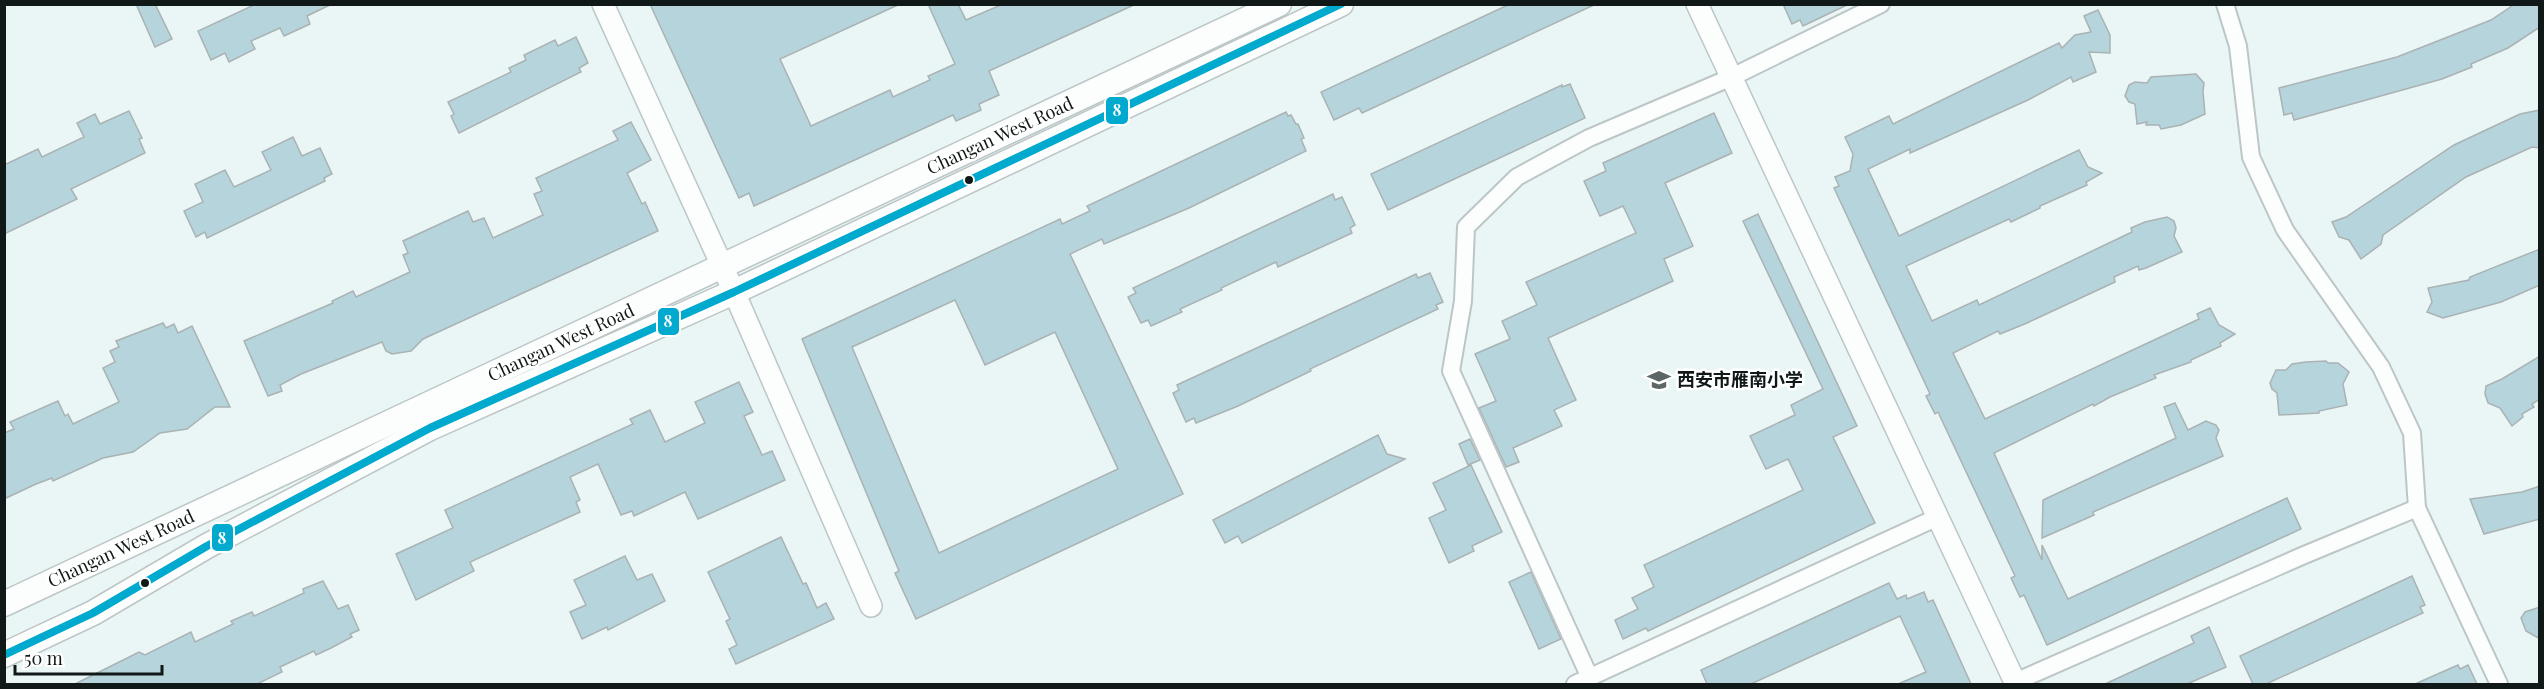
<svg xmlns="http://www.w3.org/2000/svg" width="2544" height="689" viewBox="0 0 2544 689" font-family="'Playfair Display','Noto Sans SC',serif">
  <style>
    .building { fill: #b6d4dc; stroke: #aab2b3; stroke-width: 1.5; fill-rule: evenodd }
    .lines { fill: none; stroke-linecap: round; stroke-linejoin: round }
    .minor-casing { stroke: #bdc6c6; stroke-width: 20 }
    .tertiary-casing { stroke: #bdc6c6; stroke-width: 24 }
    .secondary-casing { stroke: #bdc6c6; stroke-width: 27 }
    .minor { stroke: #fcfefe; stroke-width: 16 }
    .tertiary { stroke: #fcfefe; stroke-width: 21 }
    .secondary { stroke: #fcfefe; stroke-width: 24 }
    .bus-1-casing { stroke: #fff; stroke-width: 12 }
    .bus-1 { stroke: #00a9ce; stroke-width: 8 }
    .bus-dot { fill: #101818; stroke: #fff; stroke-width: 2 }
    .labels { text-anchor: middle; stroke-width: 5; stroke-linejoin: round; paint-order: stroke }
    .street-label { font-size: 18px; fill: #101818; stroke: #fff }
    .poi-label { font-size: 18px; font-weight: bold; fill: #101818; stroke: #fff; text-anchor: start }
    .line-badge { stroke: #fff; stroke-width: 2 }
    .badge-label { font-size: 16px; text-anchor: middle; font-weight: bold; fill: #fff }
  </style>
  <rect width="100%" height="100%" fill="#eaf6f6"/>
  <g class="building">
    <path d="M136,4H155L172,39L155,47Z"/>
    <path d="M256,4H332L307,16L310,24L284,36L280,28L251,41L255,49L229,62L225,53L211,60L198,31Z"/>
    <path d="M650,4H900L780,59L811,126L890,90L893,97L930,80L928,76L955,64L928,4H958L966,20L1003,4H1136L989,71L999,95L979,104L981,110L956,121L953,115L754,206L749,193L739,198Z"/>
    <path d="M1510,4H1596L1362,113L1359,108L1334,120L1321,92Z"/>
    <path d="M1783,4H1849L1803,26L1800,20L1792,24Z"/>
    <path d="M2515,4H2540V27L2508,48L2471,64L2472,67L2442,79L2294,120L2292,113L2284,115L2279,88L2397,57L2491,20Z"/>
    <path d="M2098,10L2110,35V53L2089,52L2096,72L2073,82L2071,77L2028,100L1910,153V149L1868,169L1899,236L2079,150L2088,167L2102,173L2086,182L2087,185L2040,206V208L2011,222L2009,219L1906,266L1932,321L1977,300L1979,305L2132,232L2131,228L2145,222L2167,217L2174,221L2176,228L2174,236L2182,252L2146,268L2139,270L2138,266L2114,277L2115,282L2027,323L2000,334L1998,331L1953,353L1985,419L2199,319L2197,314L2210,308L2219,325L2235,334L2220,343L2221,346L2191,360V362L2154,375L2156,378L2110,397L2094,406L2093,404L1994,453L2042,560V545L2068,599L2287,498L2301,529L2047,645L2024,595L2020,597L2011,578L2015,576L1938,412L1935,414L1926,396L1930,394L1834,188L1839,186L1835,177L1850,171L1853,154L1845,137L1889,116L1893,124L2059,43L2062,48L2075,35L2091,32L2084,16Z"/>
    <path d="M576,37L588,63L579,68L581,72L459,133L451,116L454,114L448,102L511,72L509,68L526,60L524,55L555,40L558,46Z"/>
    <path d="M2196,74L2204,83L2203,92L2205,114L2181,125L2161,129L2159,125H2146L2147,122L2137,124L2135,104L2129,102L2125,96L2129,85L2135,82L2147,83L2151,77Z"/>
    <path d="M1570,84L1585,118L1388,210L1371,174L1562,85V87Z"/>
    <path d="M2540,110V148L2532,147L2466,177L2383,235L2381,244L2361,259L2349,240L2339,237L2332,222L2346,217L2454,145L2520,114Z"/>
    <path d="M129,111L142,138L139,139L145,153L71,189L77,199L4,234V165L38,149L42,157L84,137L77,123L95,114L100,124Z"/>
    <path d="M1286,112L1288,116L1291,115L1296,124H1298L1304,138L1301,139L1306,151L1189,208L1104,244L1102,239L1070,254L1183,494L916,619L895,573L899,571L802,339L1060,219L1062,224L1090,211L1087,206ZM955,300L985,365L1055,332L1118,469L939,553L852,347Z"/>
    <path d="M1714,113L1732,153L1665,183L1693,246L1664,259L1673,281L1548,338L1576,400L1554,410L1562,426L1513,448L1519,462L1506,467L1479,408L1496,401L1475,354L1510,339L1502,321L1537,305L1526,282L1636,233L1623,206L1600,216L1584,181L1606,171L1603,163Z"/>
    <path d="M631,122L651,160L627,173L642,204L645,202L658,231L423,339L411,351L392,354L386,351L382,342L301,374L280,385L282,391L268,396L244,341L333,303L332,301L353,291L356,297L410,272L403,255L408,253L403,241L468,211L473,222L484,218L493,238L543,215L534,194L542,191L536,178L618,140L613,131Z"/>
    <path d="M293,137L302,156L320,148L332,174L324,178L325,181L207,238L205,232L196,237L184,211L203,202L195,184L225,170L234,187L271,170L262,152Z"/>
    <path d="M1333,194L1335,200L1342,197L1355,225L1350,228L1352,233L1278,267L1276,262L1221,288L1222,290L1180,309L1182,312L1151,326L1148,320L1141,323L1128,297L1136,293L1133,288Z"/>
    <path d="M1758,214L1857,426L1833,437L1875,523L1648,631L1646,628L1623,639L1615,620L1638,609L1632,598L1654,587L1644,565L1803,490L1788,459L1766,469L1750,436L1795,415L1791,405L1823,389L1743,221Z"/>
    <path d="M2540,249V285L2501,302L2443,318L2427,312L2432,302L2428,288L2469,280L2470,277Z"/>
    <path d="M1430,273L1443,302L1436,305L1438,309L1310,369L1311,371L1238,406L1196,423L1194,418L1186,422L1173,393L1179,390L1177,385L1416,274L1418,278Z"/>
    <path d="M163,323L166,328L174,324L178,333L192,326L230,407H215L187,429L160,433L133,452L103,458L53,481L52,478L36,484L4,499V433L14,429L10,422L58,401L65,416L68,414L73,424L119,402L103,368L115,362L110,351L119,347L116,341Z"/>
    <path d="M2540,356V399L2532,404L2534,407L2522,414L2523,417L2512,426L2500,408L2488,403L2485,394L2486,386L2502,379Z"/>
    <path d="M2326,361L2328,363H2338L2349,372L2343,384L2347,405L2319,411V413L2279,415L2277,393L2272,389L2270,383L2276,370H2286L2292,364L2306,362Z"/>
    <path d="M739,382L753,412L744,416L762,455L772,451L785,480L698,519L685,492L634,516L632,511L621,515L598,464L570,477L580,500L576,502L580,512L470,562L474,571L416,600L396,554L453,528L445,510L633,424L630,419L650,410L665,442L705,423L695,402Z"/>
    <path d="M2175,403L2188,430L2206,421L2216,425L2219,430L2216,438L2223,456L2093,512L2094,515L2042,538L2043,500L2176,438L2164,407Z"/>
    <path d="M1378,435L1387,454L1405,459L1242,543L1238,536L1225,543L1213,520Z"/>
    <path d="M1470,439L1480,460L1468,465L1459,444Z"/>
    <path d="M1471,465L1502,532L1472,546L1474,551L1449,563L1429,518L1446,510L1433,483Z"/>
    <path d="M2540,486V519L2484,534L2470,499L2522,492Z"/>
    <path d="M781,537L803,584L806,583L817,608L826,603L834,619L736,664L729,649L737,645L726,621L730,619L708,572Z"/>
    <path d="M625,556L637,580L652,574L665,601L608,630L607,627L582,639L570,612L586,605L574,580Z"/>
    <path d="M1531,572L1561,639L1539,649L1509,582Z"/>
    <path d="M2412,576L2425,605L2420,607L2423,613L2266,684H2253L2240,656Z"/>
    <path d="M323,581L338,609L348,605L359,630L350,634L352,637L331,648L316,655L314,651L280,667L282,672L257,684H75L139,652L145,655L191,632L195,642L233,624L231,621L252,612L254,616L304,593L303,589Z"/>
    <path d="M1889,583L1897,599L1906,595L1907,599L1924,592L1928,602L1933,600L1971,684H1898L1926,672L1900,616L1751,684H1707L1701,670Z"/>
    <path d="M2540,607V639L2526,631L2521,618L2525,612Z"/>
    <path d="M2209,627L2226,667L2187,684H2105L2194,643L2191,636Z"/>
    <path d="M2458,665L2460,669L2468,665L2477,684H2415Z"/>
  </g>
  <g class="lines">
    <g class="minor-casing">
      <g id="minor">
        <path d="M2225,4L2238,46L2251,157L2285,230L2381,367L2412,433L2417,508L2499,684"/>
        <path d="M1590,678L1451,371L1463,301L1466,227L1517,177L1589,138L1732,77L1881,4"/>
        <path d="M2015,682L2302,556L2417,508"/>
        <path d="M1575,684L1938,517"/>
      </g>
    </g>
    <g class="tertiary-casing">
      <g id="tertiary">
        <path d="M603,4L734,292L871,606"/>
        <path d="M1697,4L2015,682"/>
      </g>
    </g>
    <g class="secondary-casing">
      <g id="secondary">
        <path d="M4,604L1279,4"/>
        <path d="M4,655L93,613L207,546L430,428L734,292L1341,4"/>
      </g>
    </g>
    <use href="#minor" class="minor"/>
    <use href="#tertiary" class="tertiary"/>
    <use href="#secondary" class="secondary"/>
    <g class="bus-1-casing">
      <path id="bus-1" d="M4,655L93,613L207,546L430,428L734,292L1341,4"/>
    </g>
    <use href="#bus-1" class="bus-1"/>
  </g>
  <defs>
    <g id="school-bare" transform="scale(1.8)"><path d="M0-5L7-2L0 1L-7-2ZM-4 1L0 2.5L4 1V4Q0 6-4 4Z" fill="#5c6666" stroke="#fff" stroke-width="2.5" paint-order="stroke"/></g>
  </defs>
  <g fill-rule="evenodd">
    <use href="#school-bare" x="1659" y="380"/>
  </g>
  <g class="bus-dot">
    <circle cx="969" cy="180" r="5"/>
    <circle cx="145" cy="583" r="5"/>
  </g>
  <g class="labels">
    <g class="street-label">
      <text transform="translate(1000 136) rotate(-25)" y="6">Changan West Road</text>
      <text transform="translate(561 343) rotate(-25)" y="6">Changan West Road</text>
      <text transform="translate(121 549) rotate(-25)" y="6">Changan West Road</text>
    </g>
    <g class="poi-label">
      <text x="1677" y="386">西安市雁南小学</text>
    </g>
  </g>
  <g class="line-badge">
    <rect x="1105" y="96" width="24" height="29" rx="6" fill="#00a9ce"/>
    <rect x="657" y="307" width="23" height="29" rx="6" fill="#00a9ce"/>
    <rect x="211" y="523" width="23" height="29" rx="6" fill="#00a9ce"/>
  </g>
  <g class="badge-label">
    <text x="1117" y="116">8</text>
    <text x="668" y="327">8</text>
    <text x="222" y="544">8</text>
  </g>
  <rect width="2544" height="689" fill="none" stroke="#101818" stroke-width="12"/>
  <path d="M15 665v9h147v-9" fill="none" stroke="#101818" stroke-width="3"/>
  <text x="24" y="665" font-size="18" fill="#101818" stroke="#ffffff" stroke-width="4.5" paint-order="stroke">50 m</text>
</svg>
